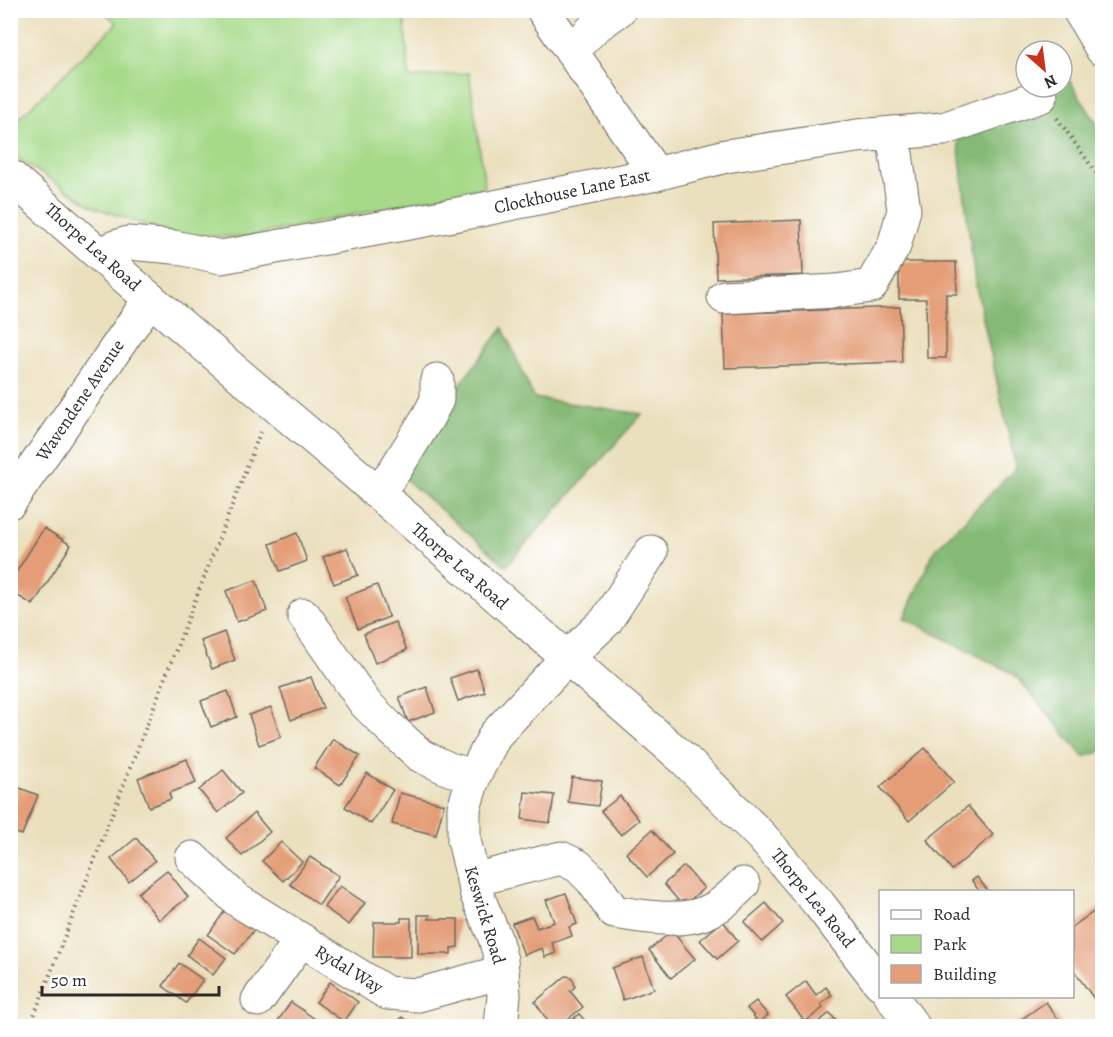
<svg xmlns="http://www.w3.org/2000/svg" width="1113" height="1037" viewBox="0 0 1113 1037" font-family="Alegreya,serif">
  <style>
    .green { fill: #a6da89; stroke: #68825a; stroke-width: 1.5 }
    .forest { fill: #84ba75; stroke: #587250; stroke-width: 1.5 }
    .building { fill: #e49d77 }
    .lines { fill: none; stroke-linecap: round; stroke-linejoin: round }
    .minor-casing { stroke: #6e6a5e; stroke-width: 35 }
    .major-casing { stroke: #6e6a5e; stroke-width: 35 }
    .highway-casing { stroke: #6e6a5e; stroke-width: 35 }
    .path { stroke: #6e6a5e; stroke-width: 4; stroke-dasharray: 1.5 4.5; stroke-linecap: butt }
    .minor { stroke: #fff; stroke-width: 33 }
    .major { stroke: #fff; stroke-width: 33 }
    .highway { stroke: #fff; stroke-width: 33 }
    .labels { text-anchor: middle; stroke-width: 5; stroke-linejoin: round; paint-order: stroke }
    .street-label { font-size: 18px; fill: #2b2b2b; stroke: #fff }
  </style>
  <rect width="100%" height="100%" fill="#fff"/>
  <filter id="ink" filterUnits="userSpaceOnUse"><feTurbulence type="fractalNoise" baseFrequency=".0167" numOctaves="2"/><feDisplacementMap in="SourceGraphic" scale="12" xChannelSelector="R" yChannelSelector="G"/><feConvolveMatrix kernelMatrix="1 2 1 2 8 2 1 2 1" color-interpolation-filters="sRGB"/></filter>
  <filter id="wash" filterUnits="userSpaceOnUse"><feTurbulence type="fractalNoise" baseFrequency=".008" numOctaves="4" result="noise"/><feDisplacementMap in="SourceGraphic" scale="24" xChannelSelector="R" yChannelSelector="G"/><feGaussianBlur stdDeviation="1.35" result="paint"/><feColorMatrix in="noise" values="0 0 0 0 0 0 0 0 0 0 0 0 0 0 0 0 0 1.4 0 .05"/><feComposite in="paint" operator="in"/></filter>
  <g filter="url(#wash)">
    <rect width="100%" height="100%" fill="#ebe0be"/>
    <path class="green" d="M102,11H404L409,78L469,73L485,187L247,237L178,236L94,207L11,154V126L117,23Z"/>
    <g class="forest">
      <path d="M1062,69L1102,132V751L1084,757L1014,674L904,618L934,551L1016,468L975,282L958,141L1026,87H1062Z"/>
      <path d="M503,328L534,398L642,414L506,566L395,470Z"/>
    </g>
    <g id="blocks">
      <g class="building">
        <path d="M801,220L803,275L716,278L714,224Z"/>
        <path d="M899,262H956L957,294H946V358H927L926,299H899Z"/>
        <path d="M900,307L902,362L725,368L723,314Z"/>
        <path d="M44,528L71,545L33,605L10,591V582Z"/>
        <path d="M297,533L307,561L280,571L270,544Z"/>
        <path d="M347,548L358,575L334,584L323,557Z"/>
        <path d="M256,580L267,611L237,622L226,591Z"/>
        <path d="M377,585L389,617L358,629L345,597Z"/>
        <path d="M395,622L407,650L375,663L364,634Z"/>
        <path d="M224,632L235,660L212,669L201,641Z"/>
        <path d="M477,669L485,692L458,701L450,678Z"/>
        <path d="M311,677L323,708L291,720L280,688Z"/>
        <path d="M427,687L435,712L408,722L399,697Z"/>
        <path d="M228,691L237,717L211,727L201,701Z"/>
        <path d="M271,707L281,737L259,745L249,715Z"/>
        <path d="M333,739L360,756L340,785L314,768Z"/>
        <path d="M925,748L954,782L909,821L880,787Z"/>
        <path d="M187,759L196,783L169,793L171,799L149,807L138,778Z"/>
        <path d="M223,770L242,793L218,813L199,790Z"/>
        <path d="M367,773L393,790L371,824L345,807Z"/>
        <path d="M572,777L602,781L598,806L568,802Z"/>
        <path d="M12,785L38,795L22,835L10,831Z"/>
        <path d="M525,792L554,795L550,823L522,819Z"/>
        <path d="M400,793L444,804L436,835L392,824Z"/>
        <path d="M620,796L639,820L621,835L601,811Z"/>
        <path d="M968,806L993,835L952,870L927,840Z"/>
        <path d="M254,813L270,832L242,856L226,838Z"/>
        <path d="M652,830L673,854L647,877L626,853Z"/>
        <path d="M136,838L155,861L129,882L111,859Z"/>
        <path d="M281,842L302,862L283,881L262,861Z"/>
        <path d="M310,857L339,876L319,905L290,884Z"/>
        <path d="M684,866L704,888L683,906L664,884Z"/>
        <path d="M167,870L188,897L159,920L138,893Z"/>
        <path d="M977,877L989,892H980L972,881Z"/>
        <path d="M340,886L365,903L349,925L324,907Z"/>
        <path d="M566,893L577,924L569,927L572,936L552,943L556,953L545,957L542,948L524,955L512,923L532,916L537,928L554,922L546,900Z"/>
        <path d="M766,903L783,923L762,942L744,922Z"/>
        <path d="M1102,906V1010L1072,968V927Z"/>
        <path d="M226,909L254,930L235,954L208,935Z"/>
        <path d="M418,915H430L429,919H458V947L451,948V954H418Z"/>
        <path d="M401,918H411V957H373L374,922H401Z"/>
        <path d="M723,921L738,941L717,959L700,940Z"/>
        <path d="M672,931L695,959L671,978L649,950Z"/>
        <path d="M199,938L226,958L213,975L187,955Z"/>
        <path d="M643,957L654,989L623,1000L612,968Z"/>
        <path d="M179,963L203,980L186,1003L163,986Z"/>
        <path d="M566,976L571,977L574,982L575,987L570,991L583,1007L559,1026H551L535,1002Z"/>
        <path d="M806,981L816,995L826,987L832,995L821,1004L823,1008L805,1022L786,997Z"/>
        <path d="M330,982L358,1002L344,1022L316,1002Z"/>
        <path d="M756,1001L768,1015L761,1022L765,1026H747L756,1019L747,1008Z"/>
        <path d="M291,1002L322,1024L320,1026H283L277,1022Z"/>
        <path d="M1046,1002L1063,1026H1012Z"/>
        <path d="M830,1013L840,1026H813Z"/>
        <path d="M579,1014L590,1026H565Z"/>
        <path d="M402,1017L416,1026H395Z"/>
      </g>
    </g>
  </g>
  <g filter="url(#ink)">
    <use href="#blocks" fill-opacity="0" stroke="#6e6a5e" stroke-width="1.5"/>
    <g class="lines">
      <g class="minor-casing">
        <g id="minor">
          <path d="M543,10L656,174"/>
          <path d="M571,51L595,27L619,10"/>
          <path d="M102,255L115,247L128,243L174,247L221,257L475,211L656,174L726,156L857,136L943,129L1041,96"/>
          <path d="M724,297L836,291L871,286L894,246L904,210L893,133"/>
          <path d="M377,493L395,470L428,417L437,400V380"/>
          <path d="M10,502L150,299"/>
          <path d="M304,615L365,703L388,726L421,756L449,769L474,776"/>
          <path d="M192,858L237,900L387,993L418,995L502,972"/>
          <path d="M473,880L561,858L578,866L592,880L614,912C645,917 687,925 715,908C726,902 734,893 743,884"/>
          <path d="M258,1000L301,940"/>
          <path d="M501,1026L504,995L501,960L495,938L477,895L464,840V808L474,776L495,735L567,658L606,621L651,552"/>
        </g>
      </g>
      <g class="major-casing">
        <g id="major">
          <path d="M10,176L150,299L355,473L685,760L762,837L819,904L880,983"/>
          <path d="M891,996L913,1026"/>
        </g>
      </g>
      <g class="highway-casing">
        <path id="highway" d="M1079,10L1102,49"/>
      </g>
      <g class="path">
        <path d="M1057,118L1102,181"/>
        <path d="M30,1026L262,428"/>
      </g>
      <use href="#minor" class="minor"/>
      <use href="#major" class="major"/>
      <use href="#highway" class="highway"/>
    </g>
  </g>
  <g class="labels">
    <g class="street-label">
      <text transform="translate(572 191) rotate(-12)" y="6">Clockhouse Lane East</text>
      <text transform="translate(93 247) rotate(42)" y="6">Thorpe Lea Road</text>
      <text transform="translate(80 400) rotate(-56)" y="6">Wavendene Avenue</text>
      <text transform="translate(460 566) rotate(41)" y="6">Thorpe Lea Road</text>
      <text transform="translate(813 898) rotate(51)" y="6">Thorpe Lea Road</text>
      <text transform="translate(485 915) rotate(73)" y="6">Keswick Road</text>
      <text transform="translate(349 969) rotate(31)" y="6">Rydal Way</text>
    </g>
  </g>
  <rect width="1113" height="1037" fill="none" stroke="#fff" stroke-width="36"/>
  <rect x="879" y="890" width="195" height="108" fill="#ffffff" stroke="#aaaaaa" stroke-width="1.5"/>
  <rect x="891" y="910" width="30" height="9" fill="#ffffff" stroke="#aaaaaa" stroke-width="1.5"/>
  <text x="933" y="920" font-size="18" fill="#2b2b2b">Road</text>
  <rect x="891" y="935" width="30" height="18" fill="#a6da89" stroke="#aaaaaa" stroke-width="1.5"/>
  <text x="933" y="950" font-size="18" fill="#2b2b2b">Park</text>
  <rect x="891" y="965" width="30" height="18" fill="#e49d77" stroke="#aaaaaa" stroke-width="1.5"/>
  <text x="933" y="980" font-size="18" fill="#2b2b2b">Building</text>
  <g transform="translate(1044 69) rotate(152)"><circle r="28" fill="#ffffff" stroke="#aaaaaa" stroke-width="1.5"/>
  <path d="M0-4.5L10 22L0 15L-10 22Z" fill="#c8321e"/>
  <text y="-9" font-size="16" font-weight="bold" text-anchor="middle" fill="#2b2b2b">N</text>
  </g>
  <path d="M42 986v9h177v-9" fill="none" stroke="#2b2b2b" stroke-width="3"/>
  <text x="51" y="986" font-size="18" fill="#2b2b2b" stroke="#ffffff" stroke-width="4.5" paint-order="stroke">50 m</text>
</svg>
